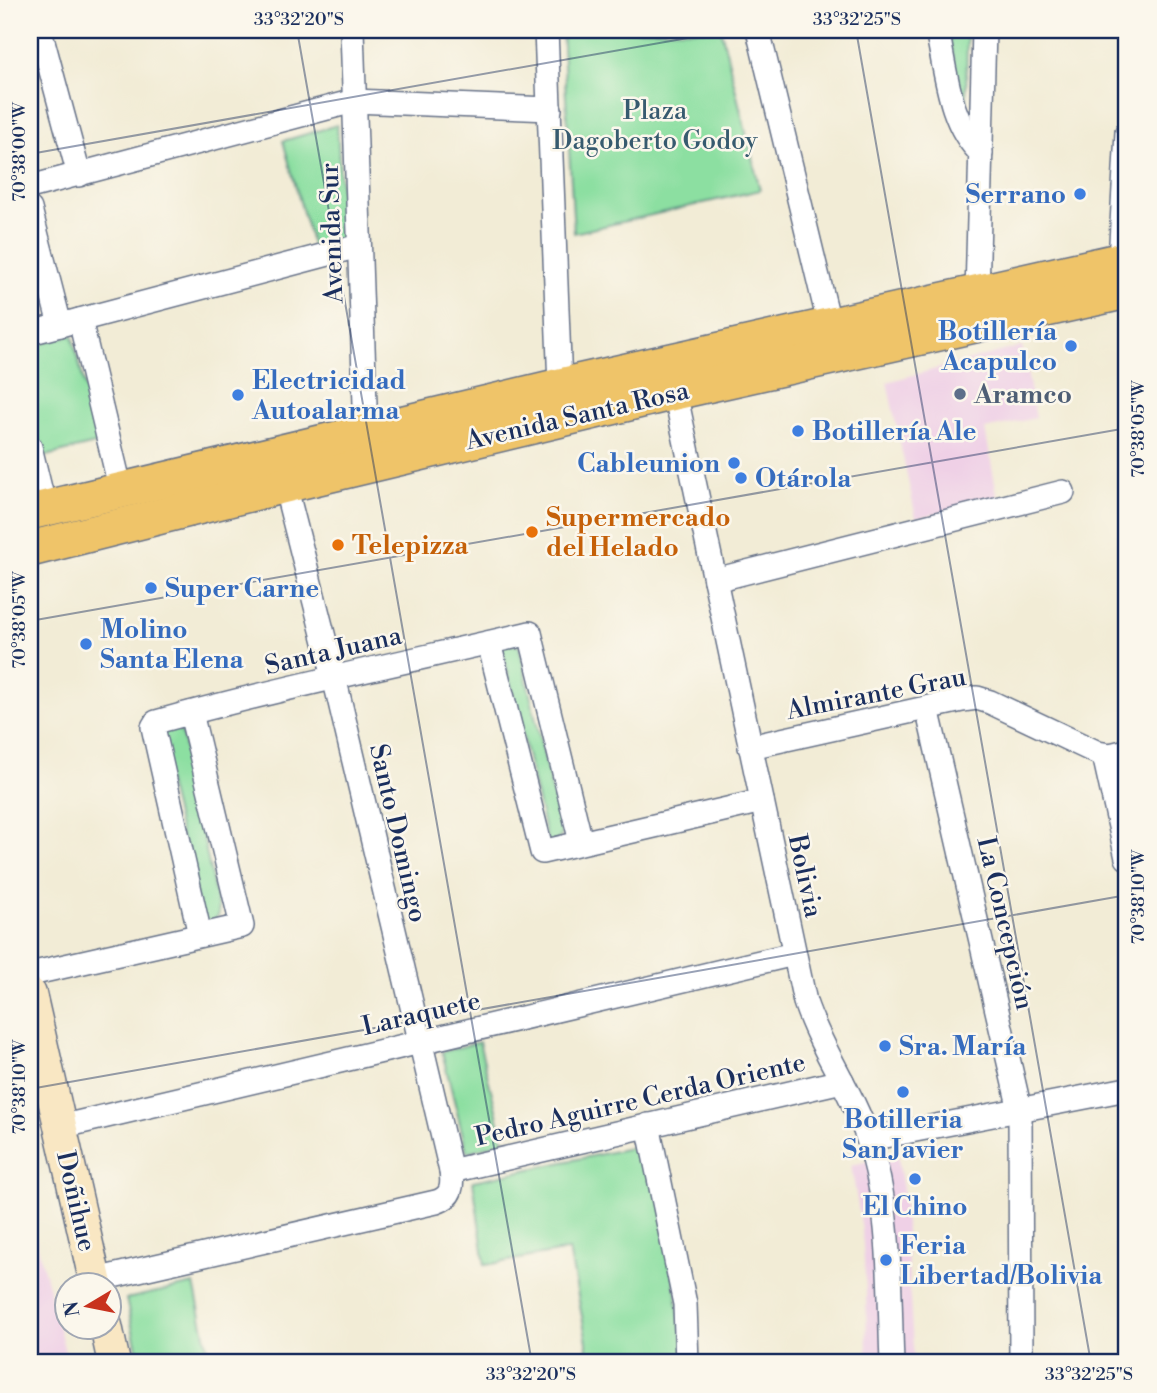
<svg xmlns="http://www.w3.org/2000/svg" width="1157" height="1393" viewBox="0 0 1157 1393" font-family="'Libre Bodoni',serif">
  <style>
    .built { fill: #efd0e6 }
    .green { fill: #8cdfa1; stroke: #548780; stroke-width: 2 }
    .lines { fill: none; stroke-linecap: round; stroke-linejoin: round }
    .street-casing { stroke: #667188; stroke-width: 26 }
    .secondary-casing { stroke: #667188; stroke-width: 35 }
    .primary-casing { stroke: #667188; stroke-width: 38 }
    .street { stroke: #fff; stroke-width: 23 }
    .secondary { stroke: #f9e7c3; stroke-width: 32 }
    .primary { stroke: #efc469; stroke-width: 35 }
    .ticks { fill: none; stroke: #1b2f5e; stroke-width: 2; stroke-opacity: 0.45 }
    .shop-dot { fill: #3f7fe0; stroke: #fbf7ec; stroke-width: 2.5 }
    .service-dot { fill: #5c6f8a; stroke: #fbf7ec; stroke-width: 2.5 }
    .food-dot { fill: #e8710a; stroke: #fbf7ec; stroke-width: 2.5 }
    .labels { text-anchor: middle; stroke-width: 5; stroke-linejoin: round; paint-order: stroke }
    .park-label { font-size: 26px; fill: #375b6f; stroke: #fbf7ec }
    .shop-label { font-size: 26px; font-weight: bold; fill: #366cbe; stroke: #fbf7ec; text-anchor: start }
    .street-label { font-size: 26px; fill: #1b2f5e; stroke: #fbf7ec }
    .service-label { font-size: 26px; font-weight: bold; fill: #4e5e75; stroke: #fbf7ec; text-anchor: start }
    .food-label { font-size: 26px; font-weight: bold; fill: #c56008; stroke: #fbf7ec; text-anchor: start }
    .neatline { fill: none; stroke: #1b2f5e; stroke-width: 2.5 }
    .ticks-label { font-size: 18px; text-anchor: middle; fill: #1b2f5e }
  </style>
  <rect width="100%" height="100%" fill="#fbf7ec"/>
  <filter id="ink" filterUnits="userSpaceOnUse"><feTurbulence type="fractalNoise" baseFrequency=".0143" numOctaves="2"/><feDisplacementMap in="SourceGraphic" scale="14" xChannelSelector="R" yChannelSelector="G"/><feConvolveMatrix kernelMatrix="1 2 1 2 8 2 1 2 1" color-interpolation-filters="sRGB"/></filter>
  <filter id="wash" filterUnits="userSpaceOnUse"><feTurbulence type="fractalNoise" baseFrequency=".00686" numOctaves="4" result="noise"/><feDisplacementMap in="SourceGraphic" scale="28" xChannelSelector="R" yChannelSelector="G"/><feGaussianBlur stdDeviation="1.57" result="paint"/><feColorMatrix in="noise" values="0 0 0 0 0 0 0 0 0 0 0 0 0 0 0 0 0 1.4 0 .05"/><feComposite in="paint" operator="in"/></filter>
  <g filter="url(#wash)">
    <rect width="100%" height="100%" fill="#f2ecd6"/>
    <g class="built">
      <path d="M1022,346L1036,418L985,429L998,499L916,518L887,382Z"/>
      <path d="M898,1155L904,1199L914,1363H867L866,1291L862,1230L851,1165Z"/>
      <path d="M30,1230L34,1232L68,1363H30Z"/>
    </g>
    <g class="green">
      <path d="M562,30H721L760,190L574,233Z"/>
      <path d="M947,30H967L966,108L965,106Z"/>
      <path d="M337,125L344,243L314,252L283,141Z"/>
      <path d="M72,335L99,443L30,460V346Z"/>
      <path d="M501,643L519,646L562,835L556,842L548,844Z"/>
      <path d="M179,720L219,914L211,924L202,921L154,727Z"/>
      <path d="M479,1042L504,1142L467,1152L442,1052Z"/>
      <path d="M654,1143L686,1363H586L587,1342L569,1250L485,1265L473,1181Z"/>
      <path d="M194,1284L211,1363H140L126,1299Z"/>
    </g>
  </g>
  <g filter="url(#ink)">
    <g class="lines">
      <g class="street-casing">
        <g id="street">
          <path d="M40,30L79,175"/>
          <path d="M352,30L366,433"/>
          <path d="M546,30L560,386"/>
          <path d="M758,30L830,327"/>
          <path d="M937,30C946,71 949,124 981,153"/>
          <path d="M30,187L354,101L550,109"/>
          <path d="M30,209L60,325"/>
          <path d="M1120,261L1127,132"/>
          <path d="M977,294L984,30"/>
          <path d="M80,320L121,491"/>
          <path d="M30,333L359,246"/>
          <path d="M675,392L805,1002C821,1050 852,1091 868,1139C892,1210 889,1289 892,1363"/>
          <path d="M30,447L45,509"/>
          <path d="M715,580L1063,492"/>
          <path d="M489,643L542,852L762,801"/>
          <path d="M927,708L1020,1110L1021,1363"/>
          <path d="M750,747L962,700L977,698L990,702L1098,753L1110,755L1127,751"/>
          <path d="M1104,755L1127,858"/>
          <path d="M200,935L153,727L156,722C280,688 405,662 530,633L581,842"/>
          <path d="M30,974L242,926L191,713"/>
          <path d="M648,1125L685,1304L687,1363"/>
          <path d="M60,1127L794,954"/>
          <path d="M869,1139L1127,1089"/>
          <path d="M451,1171L842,1081"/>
          <path d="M95,1280L436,1202C452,1197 453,1186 451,1171L334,677L285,485"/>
        </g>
      </g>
      <g class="secondary-casing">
        <g id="secondary">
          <path d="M30,994L96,1284"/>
          <path d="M106,1326L114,1363"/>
        </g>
      </g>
      <g class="primary-casing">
        <g id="primary">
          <path d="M30,512L560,386L1127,259"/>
          <path d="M30,549L285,485L675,392L1127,291"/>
        </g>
      </g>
      <use href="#street" class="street"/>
      <use href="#secondary" class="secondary"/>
      <use href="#primary" class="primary"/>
    </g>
  </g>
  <path class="ticks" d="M297,30L532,1363M856,30L1091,1363M30,154L733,30M30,621L1127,428M30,1089L1127,895"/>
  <g class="shop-dot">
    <circle cx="1080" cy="194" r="7"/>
    <circle cx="1071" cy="346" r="7"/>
    <circle cx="238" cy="395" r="7"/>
    <circle cx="798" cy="431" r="7"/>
    <circle cx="734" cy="463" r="7"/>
    <circle cx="741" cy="478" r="7"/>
    <circle cx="151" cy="588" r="7"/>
    <circle cx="86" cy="644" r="7"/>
    <circle cx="885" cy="1046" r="7"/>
    <circle cx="903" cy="1092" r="7"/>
    <circle cx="915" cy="1179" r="7"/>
    <circle cx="886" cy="1260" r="7"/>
  </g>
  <circle class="service-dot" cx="960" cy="394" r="7"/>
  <g class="food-dot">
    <circle cx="532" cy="532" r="7"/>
    <circle cx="338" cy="545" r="7"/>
  </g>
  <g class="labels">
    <g class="park-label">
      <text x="655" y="119">Plaza<tspan x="655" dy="30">Dagoberto Godoy</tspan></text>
    </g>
    <g class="shop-label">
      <text x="1066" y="203" text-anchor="end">Serrano</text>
      <text x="1057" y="340" text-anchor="end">Botillería<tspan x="1057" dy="30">Acapulco</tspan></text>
      <text x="252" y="389">Electricidad<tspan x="252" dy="30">Autoalarma</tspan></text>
      <text x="812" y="440">Botillería Ale</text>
      <text x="720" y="472" text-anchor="end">Cableunion</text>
      <text x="755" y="487">Otárola</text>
      <text x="165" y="597">Super Carne</text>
      <text x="100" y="638">Molino<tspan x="100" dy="30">Santa Elena</tspan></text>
      <text x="899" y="1055">Sra. María</text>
      <text x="903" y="1128" text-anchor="middle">Botilleria<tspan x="903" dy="30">San Javier</tspan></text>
      <text x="915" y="1215" text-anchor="middle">El Chino</text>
      <text x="900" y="1254">Feria<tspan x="900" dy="30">Libertad/Bolivia</tspan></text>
    </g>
    <g class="street-label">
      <text transform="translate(331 233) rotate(-92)" y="9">Avenida Sur</text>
      <text transform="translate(577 415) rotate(-13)" y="9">Avenida Santa Rosa</text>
      <text transform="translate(333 650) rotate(-13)" y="9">Santa Juana</text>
      <text transform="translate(876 693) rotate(-11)" y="9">Almirante Grau</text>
      <text transform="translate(399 833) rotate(77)" y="9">Santo Domingo</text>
      <text transform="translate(806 876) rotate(78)" y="9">Bolivia</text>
      <text transform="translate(1006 923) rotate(77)" y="9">La Concepción</text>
      <text transform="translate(421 1013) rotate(-13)" y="9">Laraquete</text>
      <text transform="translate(640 1099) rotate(-13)" y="9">Pedro Aguirre Cerda Oriente</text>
      <text transform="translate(77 1201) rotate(77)" y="9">Doñihue</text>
    </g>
    <g class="service-label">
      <text x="974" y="403">Aramco</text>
    </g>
    <g class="food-label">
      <text x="546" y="526">Supermercado<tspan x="546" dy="30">del Helado</tspan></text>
      <text x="352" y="554">Telepizza</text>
    </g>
  </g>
  <rect width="1157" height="1393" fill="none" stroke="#fbf7ec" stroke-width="77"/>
  <g transform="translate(88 1306) rotate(260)"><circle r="33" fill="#fbf7ec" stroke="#a1a7b3" stroke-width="2"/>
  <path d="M0-5L12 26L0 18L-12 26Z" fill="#c8321e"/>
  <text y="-10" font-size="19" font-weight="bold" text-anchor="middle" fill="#1b2f5e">N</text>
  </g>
  <rect x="38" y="38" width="1080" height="1316" class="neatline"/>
  <g class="ticks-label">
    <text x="299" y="25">33°32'20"S</text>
    <text x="857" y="25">33°32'25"S</text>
    <text transform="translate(19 152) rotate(-90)" y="6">70°38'00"W</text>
    <text transform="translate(1138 429) rotate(-90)" y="6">70°38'05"W</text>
    <text transform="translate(19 620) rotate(-90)" y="6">70°38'05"W</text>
    <text transform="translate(1138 897) rotate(-90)" y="6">70°38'10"W</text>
    <text transform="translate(19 1087) rotate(-90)" y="6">70°38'10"W</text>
    <text x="531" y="1380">33°32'20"S</text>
    <text x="1089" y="1380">33°32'25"S</text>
  </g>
</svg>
